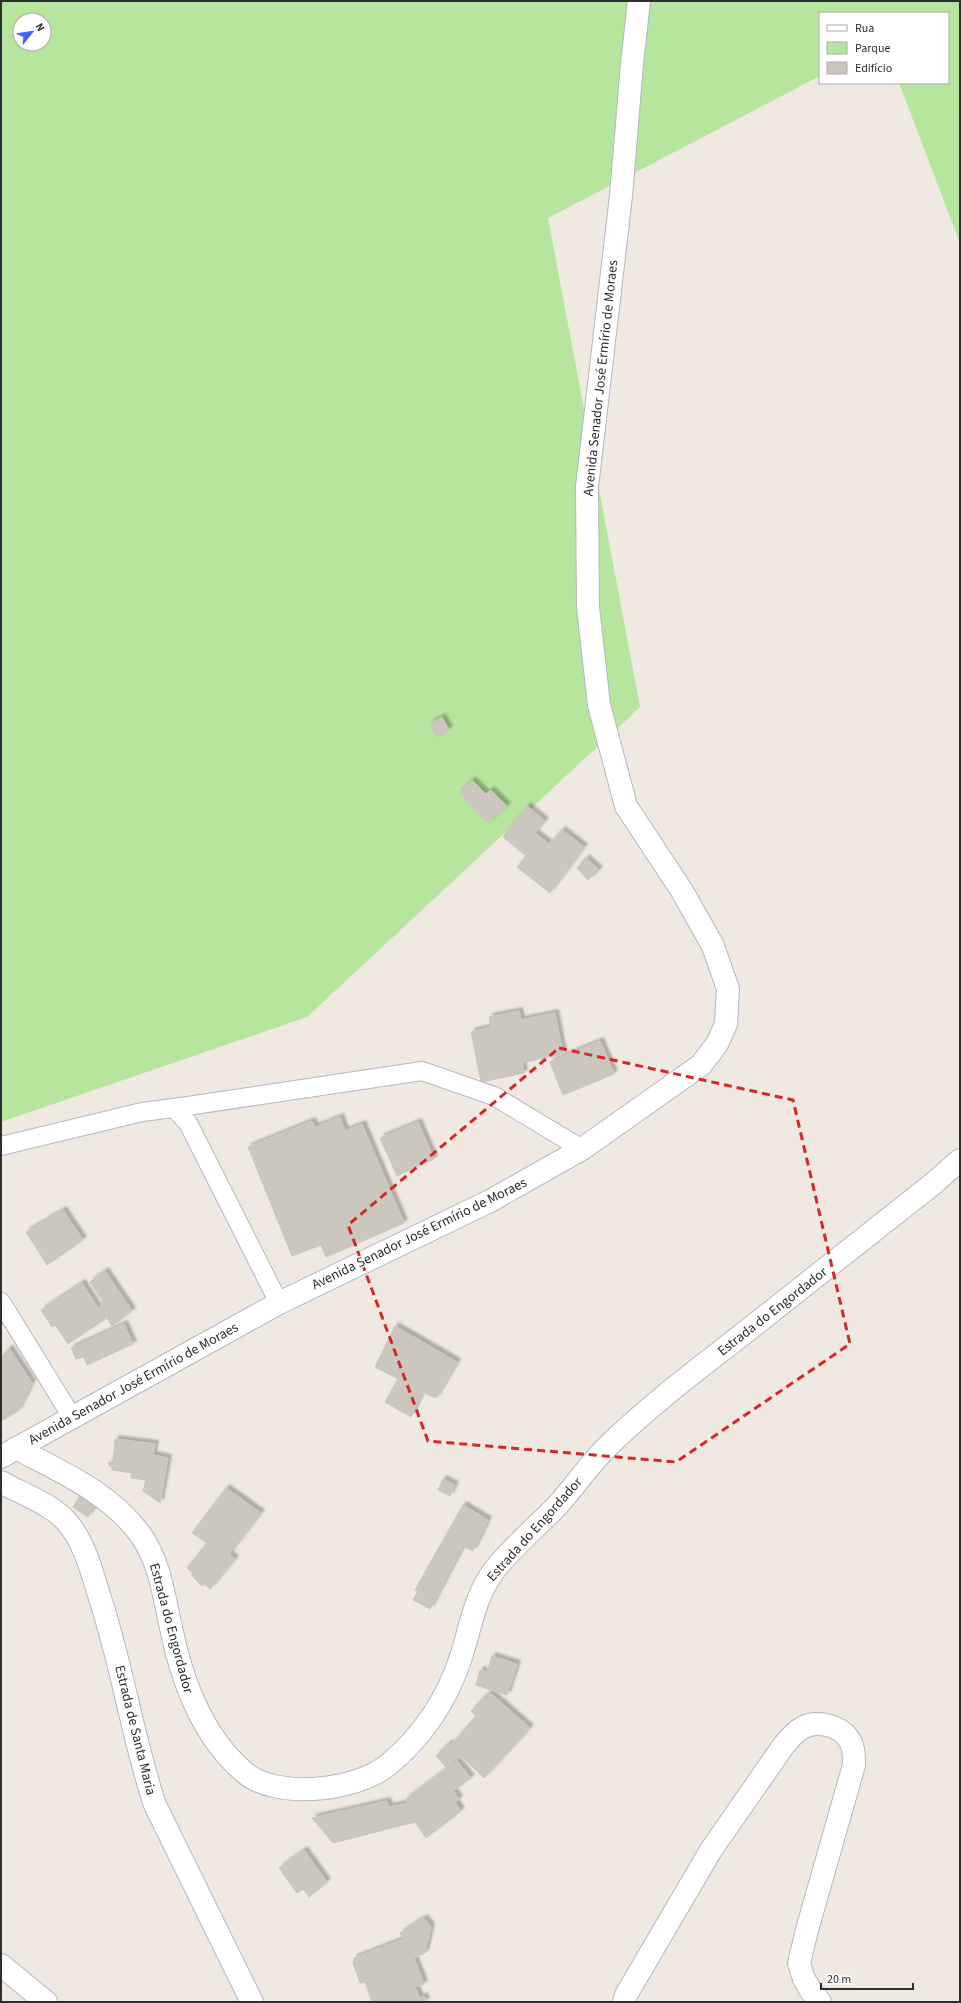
<svg xmlns="http://www.w3.org/2000/svg" width="961" height="2003" viewBox="0 0 961 2003" font-family="'Source Sans 3',sans-serif">
  <style>
    .green { fill: #b6e59e; fill-rule: evenodd }
    .building { fill: #cbc7bf; stroke: #cbc5ba; filter: url(#shadow) }
    .lines { fill: none; stroke-linecap: round; stroke-linejoin: round }
    .lane-casing { stroke: #b4b7c1; stroke-width: 20 }
    .street-casing { stroke: #b4b7c1; stroke-width: 24 }
    .secondary-casing { stroke: #b4b7c1; stroke-width: 24 }
    .lane { stroke: #fff; stroke-width: 18 }
    .street { stroke: #fff; stroke-width: 22 }
    .secondary { stroke: #fff; stroke-width: 22 }
    .marked { fill: none; stroke: #d62828; stroke-width: 3; stroke-dasharray: 8 5; stroke-linejoin: round }
    .labels { text-anchor: middle; stroke-width: 3; stroke-linejoin: round; paint-order: stroke }
    .street-label { font-size: 14px; fill: #2e2e2e; stroke: #fff }
  </style>
  <defs>
    <filter id="shadow"><feDropShadow dx="3.5" dy="-3.5" stdDeviation="1" flood-color="#0004"/></filter>
  </defs>
  <rect width="100%" height="100%" fill="#efe9e1"/>
  <path class="green" d="M1,1H960V243L899,83H948V13H820V76L548,218L640,707L307,1017L1,1122ZM20,20H44V44H20Z"/>
  <g class="building">
    <path d="M442,717L449,730L436,737L430,724Z"/>
    <path d="M472,780L486,794L491,790L507,806L488,823L459,793Z"/>
    <path d="M527,806L545,821L535,833L549,844L562,830L584,847L550,893L517,867L526,856L503,837Z"/>
    <path d="M586,858L599,870L588,880L577,868Z"/>
    <path d="M519,1011L521,1020L555,1013L563,1054L522,1063L524,1073L481,1082L471,1032L491,1027L489,1017Z"/>
    <path d="M600,1041L614,1074L563,1095L550,1062Z"/>
    <path d="M340,1117L345,1131L362,1124L404,1223L326,1257L321,1245L292,1256L248,1147L312,1121L315,1127Z"/>
    <path d="M418,1122L434,1159L397,1176L380,1138Z"/>
    <path d="M63,1210L83,1240L47,1265L26,1232Z"/>
    <path d="M105,1271L132,1311L112,1326L99,1307L104,1303L90,1282Z"/>
    <path d="M82,1283L105,1319L68,1344L55,1325L52,1327L41,1310Z"/>
    <path d="M124,1324L133,1344L87,1365L84,1357L76,1359L71,1348Z"/>
    <path d="M395,1326L457,1362L436,1398L422,1392L411,1417L385,1402L398,1379L375,1367Z"/>
    <path d="M9,1348L32,1383L18,1411L1,1421V1358Z"/>
    <path d="M115,1439L155,1444L153,1455L168,1458L160,1503L143,1491L146,1480L131,1478V1473L112,1470V1467L109,1466V1462L113,1463Z"/>
    <path d="M443,1479L455,1485L450,1496L438,1490Z"/>
    <path d="M226,1488L261,1513L229,1554L235,1559L210,1589L204,1584L202,1586L192,1576V1572L187,1568L207,1543L192,1533Z"/>
    <path d="M80,1496L95,1506L88,1517L73,1507Z"/>
    <path d="M463,1505L488,1520L473,1551L463,1546L430,1609L413,1600L418,1591L415,1590Z"/>
    <path d="M492,1656L517,1664L507,1695L476,1685L480,1670L487,1672Z"/>
    <path d="M489,1692L530,1728L484,1778L460,1755L447,1768L436,1756L449,1743L451,1745L476,1716L471,1711Z"/>
    <path d="M457,1761L471,1778L453,1791L459,1799L455,1802L461,1811L426,1838L415,1822L333,1843L312,1818L387,1801L389,1807L408,1803L406,1799Z"/>
    <path d="M304,1850L327,1882L309,1897L303,1889L297,1893L279,1868Z"/>
    <path d="M424,1918L431,1927L425,1953L414,1958L424,1984L415,1987L420,1998L424,1996L426,2002H372L365,1982L360,1983L353,1963L354,1958L403,1939L400,1933Z"/>
  </g>
  <g class="lines">
    <g class="lane-casing">
      <g id="lane">
        <path d="M174,1108L422,1071L494,1096L582,1149"/>
        <path d="M1,1146L142,1112L174,1108L188,1123L279,1303"/>
        <path d="M1,1302L72,1417"/>
      </g>
    </g>
    <g class="street-casing">
      <g id="street">
        <path d="M16,1448C61,1472 109,1492 140,1534C161,1563 164,1599 172,1632C183,1684 203,1737 244,1772C276,1800 356,1791 388,1765C423,1736 447,1700 461,1657C471,1626 475,1594 496,1568C514,1546 535,1528 555,1508C574,1488 589,1464 609,1445C652,1403 701,1367 748,1330C810,1281 872,1232 934,1183L960,1160"/>
        <path d="M1,1482C20,1493 51,1504 66,1521C84,1541 91,1569 99,1595C122,1664 132,1736 155,1805L252,2002"/>
        <path d="M1,1965L46,2002"/>
        <path d="M624,2002L626,1995L711,1850L784,1745C789,1739 795,1732 802,1728C816,1720 839,1725 848,1738C854,1746 854,1755 854,1765L807,1930L799,1963L804,1979L811,1991L820,2002"/>
      </g>
    </g>
    <g class="secondary-casing">
      <path id="secondary" d="M1,1457L279,1303L490,1201L582,1149L701,1065L717,1044L726,1024L728,989L713,946L682,891L626,806L599,705L588,607L587,487L621,196L632,64L639,1"/>
    </g>
    <use href="#lane" class="lane"/>
    <use href="#street" class="street"/>
    <use href="#secondary" class="secondary"/>
  </g>
  <path class="marked" d="M559,1048L793,1100L850,1344L676,1462L428,1441L348,1225Z"/>
  <g class="labels">
    <g class="street-label">
      <text transform="translate(600 378) rotate(-84)" y="5">Avenida Senador José Ermírio de Moraes</text>
      <text transform="translate(419 1233) rotate(-26)" y="5">Avenida Senador José Ermírio de Moraes</text>
      <text transform="translate(772 1311) rotate(-38)" y="5">Estrada do Engordador</text>
      <text transform="translate(133 1383) rotate(-29)" y="5">Avenida Senador José Ermírio de Moraes</text>
      <text transform="translate(534 1529) rotate(-48)" y="5">Estrada do Engordador</text>
      <text transform="translate(172 1628) rotate(75)" y="5">Estrada do Engordador</text>
      <text transform="translate(136 1730) rotate(76)" y="5">Estrada de Santa Maria</text>
    </g>
  </g>
  <rect width="961" height="2003" fill="none" stroke="#2e2e2e" stroke-width="4"/>
  <rect x="819" y="12" width="130" height="72" fill="#ffffff" stroke="#ababab"/>
  <rect x="827" y="25" width="20" height="6" fill="#ffffff" stroke="#ababab"/>
  <text x="855" y="32" font-size="12" fill="#2e2e2e">Rua</text>
  <rect x="827" y="42" width="20" height="12" fill="#b6e59e" stroke="#ababab"/>
  <text x="855" y="52" font-size="12" fill="#2e2e2e">Parque</text>
  <rect x="827" y="62" width="20" height="12" fill="#cbc7bf" stroke="#ababab"/>
  <text x="855" y="72" font-size="12" fill="#2e2e2e">Edifício</text>
  <g transform="translate(32 32) rotate(60)"><circle r="19" fill="#ffffff" stroke="#ababab"/>
  <path d="M0-3L7 15L0 10L-7 15Z" fill="#4264fb"/>
  <text y="-6" font-size="11" font-weight="bold" text-anchor="middle" fill="#2e2e2e">N</text>
  </g>
  <path d="M821 1983v6h92v-6" fill="none" stroke="#2e2e2e" stroke-width="2"/>
  <text x="827" y="1983" font-size="12" fill="#2e2e2e" stroke="#ffffff" stroke-width="3" paint-order="stroke">20 m</text>
</svg>
